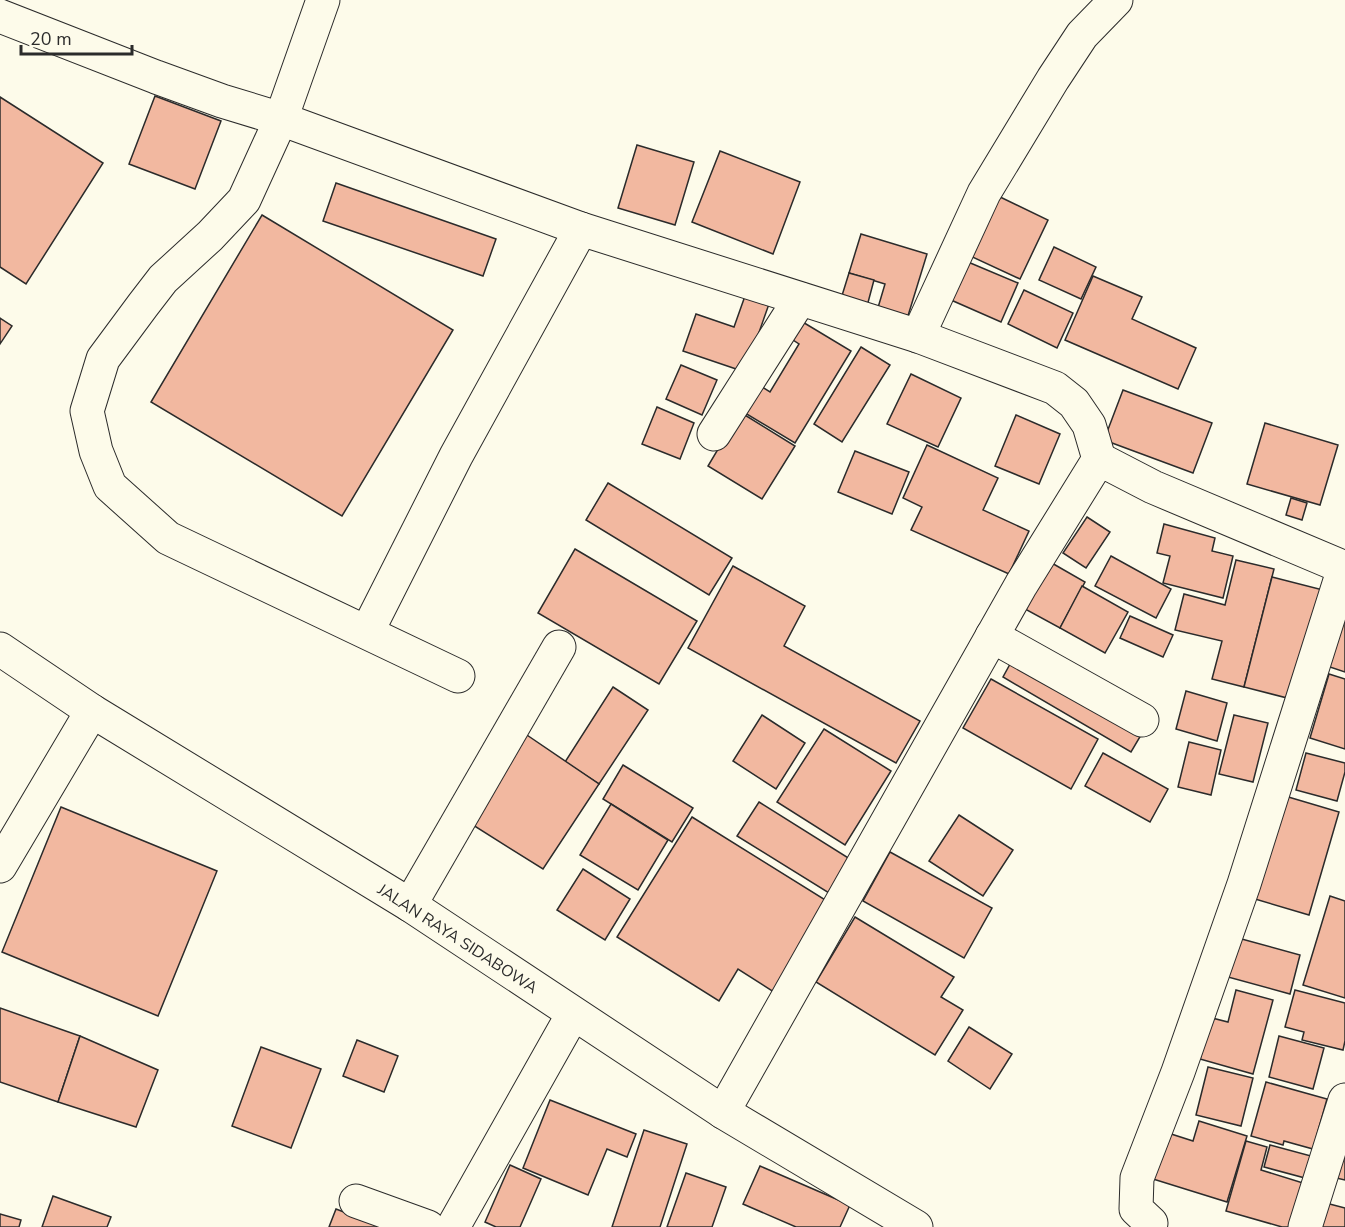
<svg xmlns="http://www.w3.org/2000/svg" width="1345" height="1227" viewBox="0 0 1345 1227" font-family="'Nunito Sans',sans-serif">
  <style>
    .building { fill: #f2b8a0; stroke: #2b2b2b; stroke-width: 1.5 }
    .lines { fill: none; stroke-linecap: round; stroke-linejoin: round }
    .minor-casing { stroke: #2b2b2b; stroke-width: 35 }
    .highway-casing { stroke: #2b2b2b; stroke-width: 35 }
    .minor { stroke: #fdfbea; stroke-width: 33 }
    .highway { stroke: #fdfbea; stroke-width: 33 }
    .labels { text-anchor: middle; stroke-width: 4.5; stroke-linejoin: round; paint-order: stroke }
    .street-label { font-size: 16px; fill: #2b2b2b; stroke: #fdfbea }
  </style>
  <rect width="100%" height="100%" fill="#fdfbea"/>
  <g class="building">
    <path d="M155,96L221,121L195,189L129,164Z"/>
    <path d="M0,97L103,163L26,284L0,267Z"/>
    <path d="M637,145L694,162L675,225L618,208Z"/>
    <path d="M720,151L800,182L773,254L692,222Z"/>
    <path d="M336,183L496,239L483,276L323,221Z"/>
    <path d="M996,195L1048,220L1020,279L968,255Z"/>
    <path d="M262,215L453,330L342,516L151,402Z"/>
    <path d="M861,234L927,254L907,319L877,311L885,284L849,273Z"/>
    <path d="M1054,247L1096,267L1081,299L1039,280Z"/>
    <path d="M968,262L1018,283L1001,322L951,300Z"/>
    <path d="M849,273L874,280L866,310L840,302Z"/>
    <path d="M1093,276L1142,297L1132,319L1196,348L1178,389L1065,340Z"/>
    <path d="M1024,290L1073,313L1057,348L1008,324Z"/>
    <path d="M745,296L769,304L745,372L683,351L696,314L734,327Z"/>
    <path d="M0,318L12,326L0,344Z"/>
    <path d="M801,321L851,351L795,443L740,410L756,383L770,392L799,344L790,338Z"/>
    <path d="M861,347L890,365L842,442L814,424Z"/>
    <path d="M681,365L717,380L702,415L666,399Z"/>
    <path d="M911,374L961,398L938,447L887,424Z"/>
    <path d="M1123,390L1212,423L1193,473L1104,440Z"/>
    <path d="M657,407L694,423L680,459L642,444Z"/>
    <path d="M740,412L795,446L762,499L708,466Z"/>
    <path d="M1016,415L1060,434L1039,484L995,466Z"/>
    <path d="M1265,423L1338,445L1320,505L1247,484Z"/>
    <path d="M927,445L998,478L983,510L1029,531L1009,574L911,530L922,507L903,498Z"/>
    <path d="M855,451L909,472L892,514L838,492Z"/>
    <path d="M608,483L732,558L709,595L586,520Z"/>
    <path d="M1291,498L1307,503L1302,520L1286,515Z"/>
    <path d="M1087,517L1110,532L1086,568L1063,553Z"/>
    <path d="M1164,524L1215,538L1212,551L1233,556L1223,598L1163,583L1170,556L1157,553Z"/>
    <path d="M575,549L697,621L659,684L538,613Z"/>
    <path d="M1111,556L1171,589L1156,618L1095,586Z"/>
    <path d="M1236,560L1274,569L1244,687L1212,679L1222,641L1175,630L1184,594L1225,605Z"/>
    <path d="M1050,562L1085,582L1060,628L1025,609Z"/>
    <path d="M733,566L805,606L784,646L920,721L896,763L688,648Z"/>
    <path d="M1272,577L1323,590L1295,700L1244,687Z"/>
    <path d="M1082,586L1128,612L1105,653L1060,628Z"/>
    <path d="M1345,593V672L1321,664Z"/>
    <path d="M1130,616L1173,635L1163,657L1120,638Z"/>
    <path d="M1015,655L1144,730L1131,752L1003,677Z"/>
    <path d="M1329,674L1345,679V749L1310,738Z"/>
    <path d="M991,679L1098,739L1071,789L963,728Z"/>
    <path d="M613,687L648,710L599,784L565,762Z"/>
    <path d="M1186,691L1227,703L1217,741L1176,729Z"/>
    <path d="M762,715L805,743L776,789L733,761Z"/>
    <path d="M1234,715L1268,723L1253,782L1219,774Z"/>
    <path d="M824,729L891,771L845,845L777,802Z"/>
    <path d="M521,731L599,784L543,869L465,820Z"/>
    <path d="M1189,742L1221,750L1211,795L1178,787Z"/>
    <path d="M1103,753L1168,789L1150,822L1085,786Z"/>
    <path d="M1306,753L1345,763V772L1337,801L1296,790Z"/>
    <path d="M623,765L693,808L672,842L603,799Z"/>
    <path d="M1285,796L1339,812L1309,915L1255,899Z"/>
    <path d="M759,802L850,859L829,893L737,836Z"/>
    <path d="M611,804L668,840L638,890L580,855Z"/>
    <path d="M61,807L217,871L158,1016L2,952Z"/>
    <path d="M959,815L1013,850L983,896L929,861Z"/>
    <path d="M692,817L835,906L780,996L738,969L719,1001L617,937Z"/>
    <path d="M890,852L992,908L964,958L863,901Z"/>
    <path d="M583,869L630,899L605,940L557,910Z"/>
    <path d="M1330,896L1345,901V998L1303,985Z"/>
    <path d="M855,917L954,977L941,997L963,1010L935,1055L816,982Z"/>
    <path d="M1238,938L1300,955L1290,994L1228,977Z"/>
    <path d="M1236,990L1273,1000L1253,1074L1200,1059L1212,1018L1228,1022Z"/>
    <path d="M1295,990L1345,1003V1041L1343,1050L1302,1040L1304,1032L1285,1027Z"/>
    <path d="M0,1008L80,1036L58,1102L0,1082Z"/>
    <path d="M969,1027L1012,1054L990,1089L948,1061Z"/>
    <path d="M80,1036L158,1070L136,1127L58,1102Z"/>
    <path d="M1279,1036L1324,1048L1313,1089L1269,1077Z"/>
    <path d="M357,1040L398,1056L384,1092L343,1076Z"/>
    <path d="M261,1047L321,1069L291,1148L232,1126Z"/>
    <path d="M1208,1067L1253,1078L1241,1126L1196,1115Z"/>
    <path d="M1266,1082L1327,1099L1313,1149L1284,1141L1283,1145L1251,1136Z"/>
    <path d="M550,1100L636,1134L627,1157L607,1149L588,1195L523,1168Z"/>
    <path d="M1199,1121L1247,1136L1227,1202L1153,1179L1168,1133L1193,1141Z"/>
    <path d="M644,1130L687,1144L660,1227H612Z"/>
    <path d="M1246,1141L1267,1147L1261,1170L1303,1183L1290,1227H1282L1226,1211Z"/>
    <path d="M1270,1145L1311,1156L1305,1178L1264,1167Z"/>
    <path d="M1345,1152V1180L1332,1177Z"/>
    <path d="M510,1165L541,1179L520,1227H496L485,1222Z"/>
    <path d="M760,1166L850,1205L840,1227H796L743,1204Z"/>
    <path d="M686,1173L726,1187L712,1227H667Z"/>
    <path d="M53,1196L111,1217L107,1227H42Z"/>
    <path d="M1322,1202L1345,1208V1227H1316Z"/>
    <path d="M336,1209L383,1227H329Z"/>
    <path d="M0,1214L21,1220L19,1227H0Z"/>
  </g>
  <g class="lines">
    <g class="minor-casing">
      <g id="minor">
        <path d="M323,0L281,119L244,200L210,236L163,279L143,305L103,359L87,411L96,451L110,486L168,538L458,676"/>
        <path d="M0,16L156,77L222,101L281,119L581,229L918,336L1055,388L1074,403L1089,425L1099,459"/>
        <path d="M918,336L984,193L1053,79L1082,35L1116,0"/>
        <path d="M714,434L800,299"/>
        <path d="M367,632L456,456L581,229"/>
        <path d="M992,636L1142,720"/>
        <path d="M0,866L92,711"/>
        <path d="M410,905L559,647"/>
        <path d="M723,1112L1021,585L1099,459L1153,487L1345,568"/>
        <path d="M356,1201L428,1227"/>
        <path d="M1151,1223L1136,1209L1137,1178L1178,1072L1244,884L1344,568"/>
        <path d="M453,1227L573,1014"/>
        <path d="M1305,1227L1345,1100"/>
      </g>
    </g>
    <g class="highway-casing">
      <path id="highway" d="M0,649L92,711L410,905L723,1112L916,1227"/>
    </g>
    <use href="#minor" class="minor"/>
    <use href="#highway" class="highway"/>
  </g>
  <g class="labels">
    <g class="street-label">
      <text transform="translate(458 938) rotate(33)" y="6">JALAN RAYA SIDABOWA</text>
    </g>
  </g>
  <path d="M21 45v9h111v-9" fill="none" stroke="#2b2b2b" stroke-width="3"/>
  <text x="30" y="45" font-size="18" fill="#2b2b2b" stroke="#fdfbea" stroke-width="4.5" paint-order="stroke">20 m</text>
</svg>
